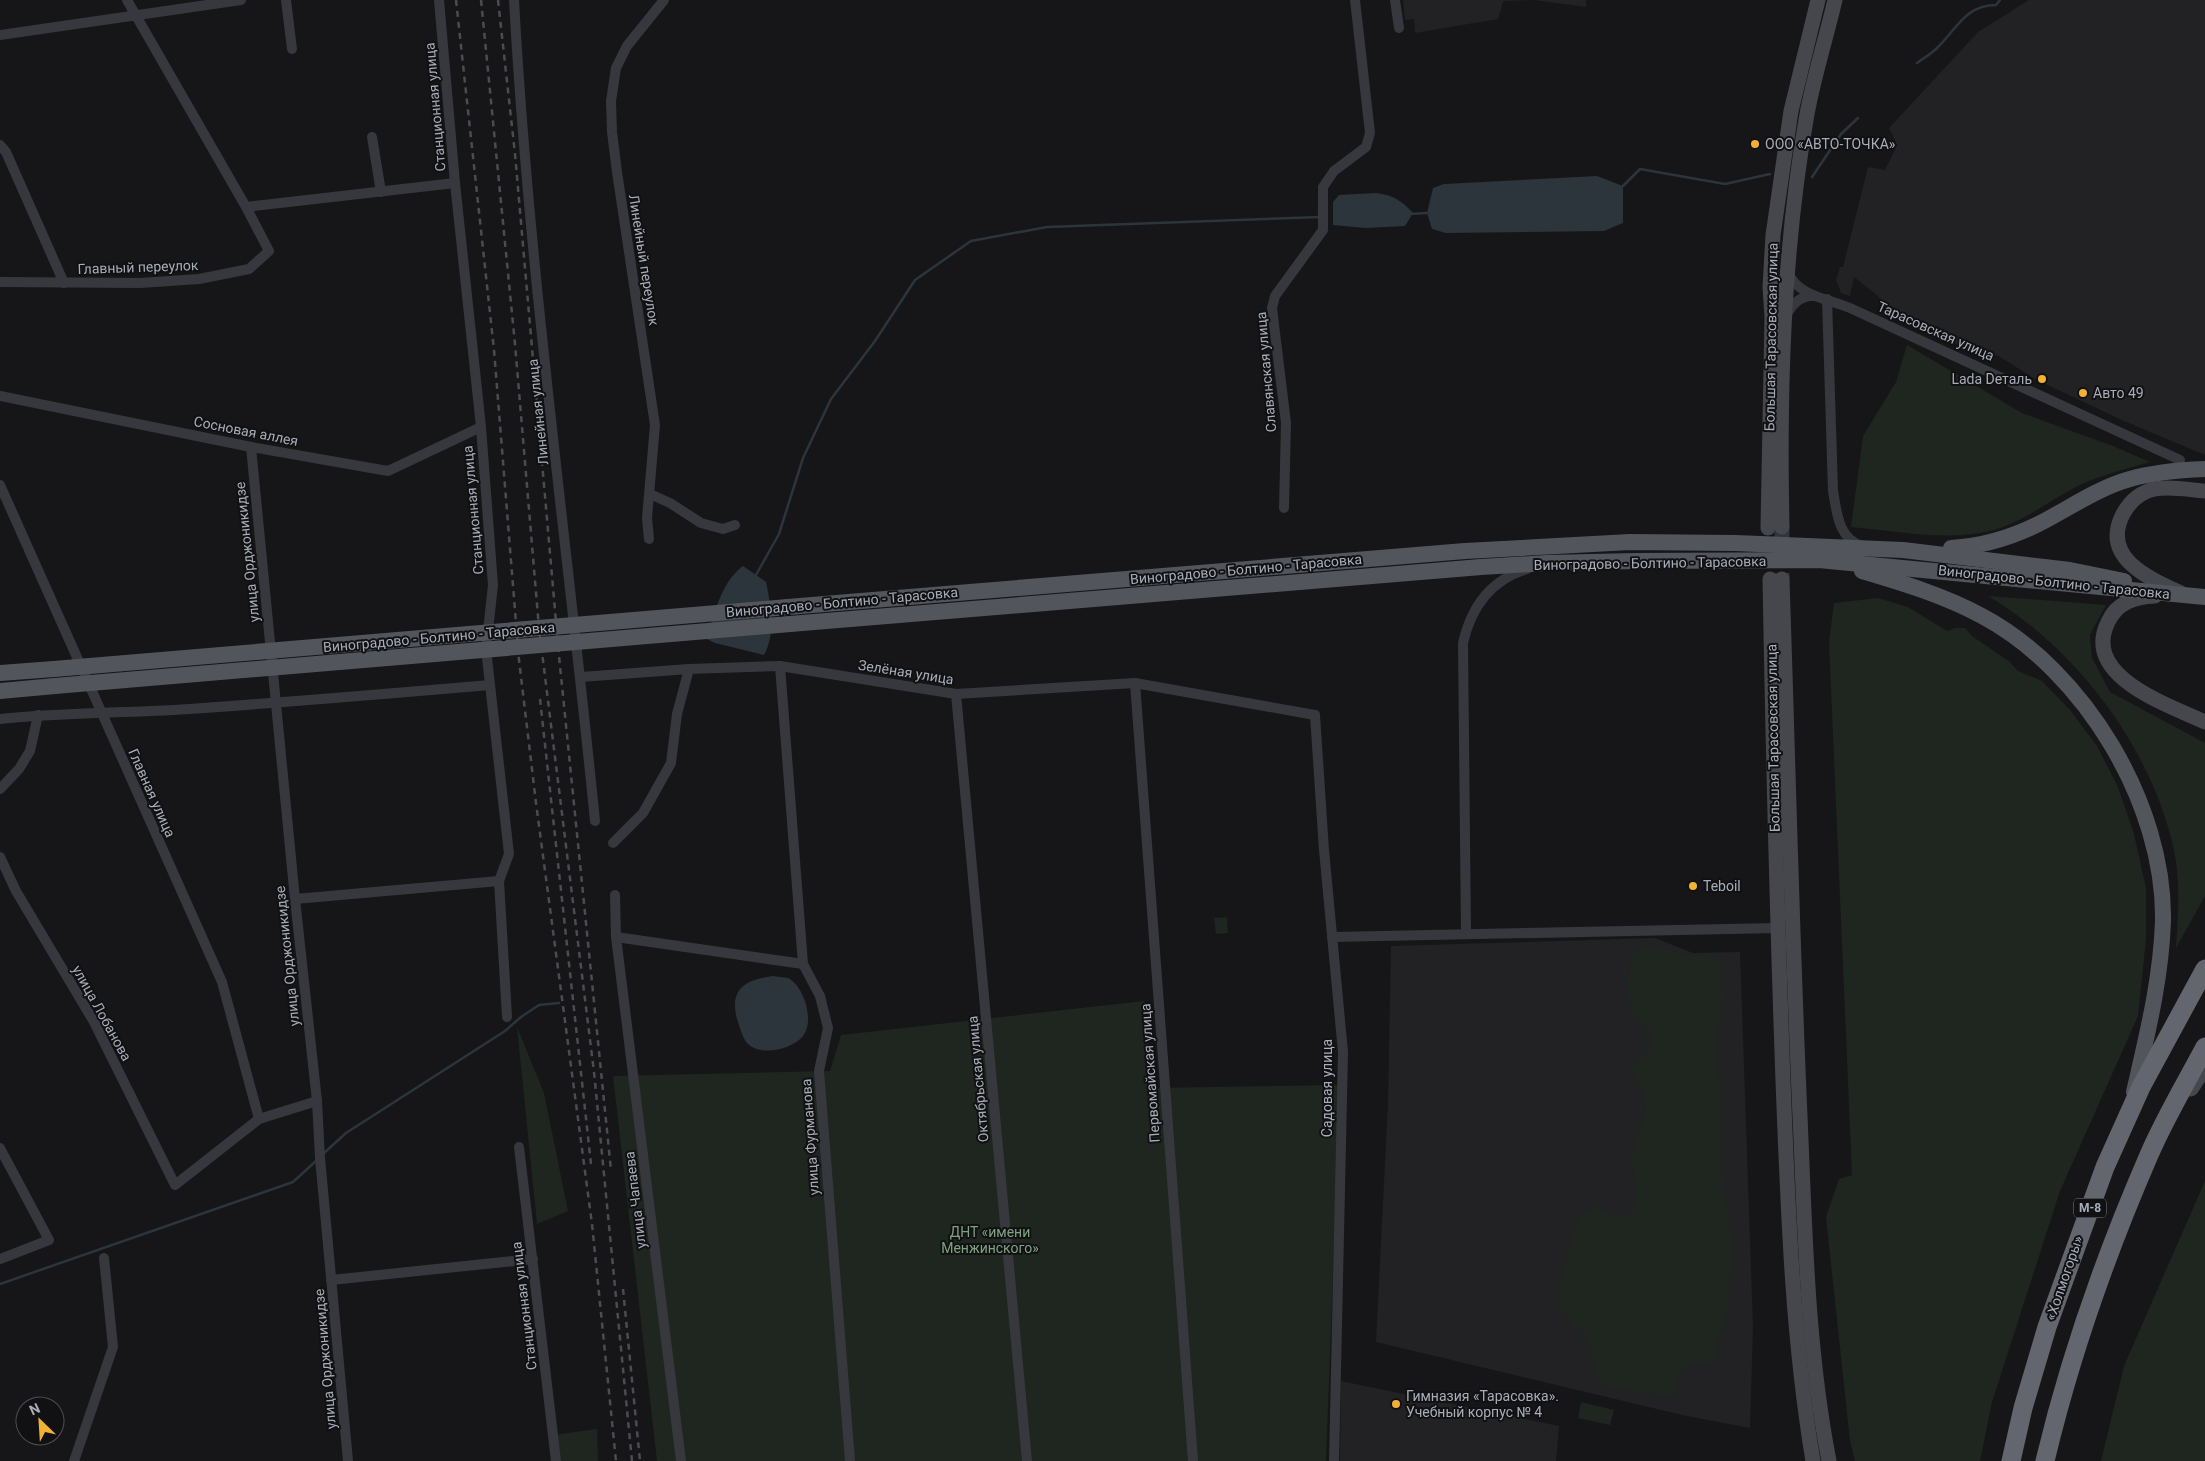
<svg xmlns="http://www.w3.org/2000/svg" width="2205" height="1461" viewBox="0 0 2205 1461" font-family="Roboto,sans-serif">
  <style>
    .built { fill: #222225 }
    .green { fill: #1e261f }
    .water { fill: #2c353c }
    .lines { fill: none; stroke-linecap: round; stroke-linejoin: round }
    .stream { stroke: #2c353c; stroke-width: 2.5 }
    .secondary-tunnel { stroke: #333438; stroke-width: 15; stroke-dasharray: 15 8; stroke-linecap: butt }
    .street { stroke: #37383d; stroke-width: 10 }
    .secondary { stroke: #45474d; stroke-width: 15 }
    .primary { stroke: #53555c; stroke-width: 16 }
    .highway { stroke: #63666e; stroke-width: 19 }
    .rail { stroke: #4a4c52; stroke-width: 2.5; stroke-dasharray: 6 5; stroke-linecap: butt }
    .primary-bridge { stroke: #53555c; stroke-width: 16 }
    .poi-dot { fill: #f2b134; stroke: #111113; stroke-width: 2 }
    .labels { text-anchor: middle; stroke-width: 4; stroke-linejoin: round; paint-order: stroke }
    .shield { fill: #111113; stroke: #7b7e86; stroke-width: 1 }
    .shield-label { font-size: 12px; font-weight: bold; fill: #a8adb8 }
    .street-label { font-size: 14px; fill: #a8adb8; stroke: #111113 }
    .poi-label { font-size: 14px; fill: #a8adb8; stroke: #111113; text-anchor: start }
    .park-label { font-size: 14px; fill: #7fa381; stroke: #111113 }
  </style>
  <rect width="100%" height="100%" fill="#161618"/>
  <g class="built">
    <path d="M1403,0H1586V7L1534,0L1503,1L1498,19L1415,33L1414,19L1405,20Z"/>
    <path d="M2029,0H2205V455L2124,421L2035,379L1997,355L1988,359L1886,310L1878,296L1854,277L1850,296L1841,293L1836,280L1840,267H1843L1868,167L1885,170L1897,145L1889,128L1978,32Z"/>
    <path d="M1655,938L1693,953L1740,952L1753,1326L1750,1428L1682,1415L1376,1342L1388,1104L1391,946Z"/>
    <path d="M1341,1381L1559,1426L1556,1461H1340Z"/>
  </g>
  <g class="green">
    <path d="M1907,345L2022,413L2113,446L2150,462C2126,469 2101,475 2078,486C2050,500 2025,521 1994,530C1948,542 1898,531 1851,527L1863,436L1896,382Z"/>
    <path d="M1988,596L2106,605L2090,635L2092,658L2110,692L2205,743V896L2176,948C2178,915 2181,879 2173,846C2150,746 2076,648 1988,596Z"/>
    <path d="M1878,598L1908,607L1947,631L1955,628H1965L1972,636L2010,662L2018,671L2042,681L2070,710L2097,746L2118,787L2134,834L2146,888V939L2138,1016L2060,1191L1992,1402L1980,1461H1855L1850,1441L1826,1217L1839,1179L1852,1175L1829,642L1834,603Z"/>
    <path d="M1227,917L1228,933L1216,934L1214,918Z"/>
    <path d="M1639,946L1669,950L1678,953L1717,957L1720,966L1723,995L1715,1051L1721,1090L1720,1159L1733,1253L1725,1332L1716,1337L1720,1355C1711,1369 1709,1362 1696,1364C1687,1366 1678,1374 1674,1382L1677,1391L1671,1398L1607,1386C1590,1377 1596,1361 1590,1346C1582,1330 1560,1317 1558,1300C1556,1290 1562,1279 1564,1270C1566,1255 1575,1215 1591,1209C1600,1206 1611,1215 1619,1217L1629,1214C1644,1190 1629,1174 1633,1150C1636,1137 1646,1122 1646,1109C1646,1094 1633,1081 1631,1065L1646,1052L1651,1044L1650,1034L1632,1012L1627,995L1631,956Z"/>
    <path d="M1144,1001L1153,1088L1340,1085L1326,1461H657L613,1076L830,1071L841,1035Z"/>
    <path d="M517,1027L544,1093L568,1211L537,1224Z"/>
    <path d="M2205,1181V1461H2101L2124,1366Z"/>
    <path d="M1581,1402L1614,1410L1610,1425L1578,1418Z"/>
    <path d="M597,1429L598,1461H557L554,1435Z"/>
  </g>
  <g class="water">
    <path d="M1597,176L1623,186V223L1604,231L1446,233L1432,229L1427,213L1433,188L1444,184Z"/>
    <path d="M1376,193C1393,195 1402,201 1413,213L1405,226L1366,228L1333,225V202L1339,195Z"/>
    <path d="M743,566L766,582C771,606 776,633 764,655L715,643L707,639C713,615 722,581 743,566Z"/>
    <path d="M773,976C777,977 784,977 788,978C804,986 815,1021 803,1036C793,1049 761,1057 748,1044C742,1038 740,1027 737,1019C729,988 746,980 773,976Z"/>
  </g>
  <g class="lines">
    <g class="stream">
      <path d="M1917,63C1924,58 1931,54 1937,48C1956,30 1965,5 1996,5L2000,0"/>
      <path d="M1812,177L1841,134L1858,118"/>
      <path d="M1623,186L1640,169L1725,184L1770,174"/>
      <path d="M1410,214L1427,213"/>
      <path d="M756,575L779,534L803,458L831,399L875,341L915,280L971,241L1047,227L1320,217"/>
      <path d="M323,1154L346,1133L505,1031L521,1017L539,1005L559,1003"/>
      <path d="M0,1284L293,1182L317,1160"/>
    </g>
    <path class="secondary-tunnel" d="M1782,527V579"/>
    <g class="street">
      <path d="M286,0L292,49"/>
      <path d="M439,0L455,183L481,427L493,585L486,649L509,854L499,881L507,1017"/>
      <path d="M514,0C529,274 568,548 595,821"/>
      <path d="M1395,0L1399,28"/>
      <path d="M0,35L241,0"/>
      <path d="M372,137L381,192"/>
      <path d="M0,145L6,152L64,283"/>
      <path d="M246,207L455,183"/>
      <path d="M1788,272C1797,296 1829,299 1850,308L2180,460"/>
      <path d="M0,282L140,283L199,279L249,269L269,251L246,207L127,0"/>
      <path d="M1827,299L1833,491C1837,513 1838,538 1862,546"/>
      <path d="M1787,314C1793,303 1801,295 1814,296"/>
      <path d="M0,396L251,447L388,471L481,427"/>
      <path d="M251,447L295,899L317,1101L320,1158L348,1461"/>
      <path d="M0,485L222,982L259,1119"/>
      <path d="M650,494L670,503L701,523L723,529L735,525"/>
      <path d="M1284,508L1286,423L1272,308L1275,296L1323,230V187L1334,171L1366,147L1370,133L1355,0"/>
      <path d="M649,539L647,518L655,425L617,172L612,132L611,101L616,68L627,46L664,0"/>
      <path d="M780,666L803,964L820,996L828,1028L819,1071L850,1461"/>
      <path d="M581,677L689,669L780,666L956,694L1135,683L1315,715L1324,850L1343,1052L1334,1461"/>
      <path d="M1135,683L1193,1461"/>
      <path d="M956,694L1027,1461"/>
      <path d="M0,719C58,713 116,713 174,710C279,703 385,694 490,685"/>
      <path d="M0,789L19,769L30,751L38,715"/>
      <path d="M613,843L643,813L671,763L677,714L689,669"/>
      <path d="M0,857L16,891L94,1022L175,1185L259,1119L317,1101"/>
      <path d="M615,895L616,937L681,1461"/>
      <path d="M295,899L499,881"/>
      <path d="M1466,934L1463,643C1471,608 1490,580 1527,569"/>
      <path d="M616,937L803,964"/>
      <path d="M1332,937L1778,928"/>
      <path d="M519,1147L556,1461"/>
      <path d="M0,1148L49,1240L0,1259"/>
      <path d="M331,1280L533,1259"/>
      <path d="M74,1461L113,1347L104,1258"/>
    </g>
    <g class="secondary">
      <path d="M1782,527C1779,390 1783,250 1807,114C1814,76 1826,38 1835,0"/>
      <path d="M1768,528L1772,317L1770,287L1773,235L1791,111L1818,0"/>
      <path d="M1770,579C1773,746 1777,913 1783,1081C1788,1208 1792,1335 1813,1461"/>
      <path d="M1782,579C1788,758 1792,937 1800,1116C1805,1231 1807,1348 1829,1461"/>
      <path d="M2181,593C2150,579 2100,558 2123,514C2130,501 2140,492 2155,489C2171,486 2189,490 2205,491"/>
      <path d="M2155,596C2135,597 2117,602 2108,622C2081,677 2169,705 2205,722"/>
      <path d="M2191,1089L2205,1068"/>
    </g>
    <g class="primary">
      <path d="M1951,548C1986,546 2017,536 2048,519C2074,505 2101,487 2130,479C2154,472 2180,470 2205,469"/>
      <path d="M1862,571C1903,583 1945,596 1982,616C2085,671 2165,805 2163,921C2161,980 2147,1035 2134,1092"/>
      <path d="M788,607L1465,551L1630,542L1735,543L1903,550L2070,570L2124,581"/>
      <path d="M790,624L1481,567L1547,563L1636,561L1819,560L2205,597"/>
      <path d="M0,673L54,669"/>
      <path d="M0,691L55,686"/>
    </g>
    <g class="highway">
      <path d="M2011,1461L2023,1408L2047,1327L2105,1167L2141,1087L2205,969"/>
      <path d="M2045,1461C2070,1356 2106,1254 2149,1155C2165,1118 2186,1083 2205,1047"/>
    </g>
    <g class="rail">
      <path d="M456,0L494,350L519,660L536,803L592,1224L616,1461"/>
      <path d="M481,0L515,344L539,628L594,1072L632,1461"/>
      <path d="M498,0L515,154L559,656L611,1170"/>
      <path d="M540,699L591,1164"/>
      <path d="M623,1289L640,1461"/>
    </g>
    <g class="primary-bridge">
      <path d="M54,669L788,607"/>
      <path d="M55,686L790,624"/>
    </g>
  </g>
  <g class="poi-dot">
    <circle cx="1755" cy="144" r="5"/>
    <circle cx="2042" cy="379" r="5"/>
    <circle cx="2083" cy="393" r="5"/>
    <circle cx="1693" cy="886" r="5"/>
    <circle cx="1396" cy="1404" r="5"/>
  </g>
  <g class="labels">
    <rect class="shield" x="2074" y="1198.5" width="32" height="19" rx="4"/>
    <g class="shield-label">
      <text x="2090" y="1212">М-8</text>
    </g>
    <g class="street-label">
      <text transform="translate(435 107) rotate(-95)" y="5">Станционная улица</text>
      <text transform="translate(644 260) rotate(81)" y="5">Линейный переулок</text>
      <text transform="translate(138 267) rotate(-2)" y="5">Главный переулок</text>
      <text transform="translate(1936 331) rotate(24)" y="5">Тарасовская улица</text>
      <text transform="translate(1771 337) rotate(-89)" y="5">Большая Тарасовская улица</text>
      <text transform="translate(1266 372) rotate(-95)" y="5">Славянская улица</text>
      <text transform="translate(538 412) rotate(-96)" y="5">Линейная улица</text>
      <text transform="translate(246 431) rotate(11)" y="5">Сосновая аллея</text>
      <text transform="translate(473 510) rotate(-95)" y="5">Станционная улица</text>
      <text transform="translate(247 552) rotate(-96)" y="5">улица Орджоникидзе</text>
      <text transform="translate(1650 563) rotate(-1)" y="5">Виноградово - Болтино - Тарасовка</text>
      <text transform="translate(1246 569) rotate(-5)" y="5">Виноградово - Болтино - Тарасовка</text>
      <text transform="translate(2054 582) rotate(6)" y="5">Виноградово - Болтино - Тарасовка</text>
      <text transform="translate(842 602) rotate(-5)" y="5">Виноградово - Болтино - Тарасовка</text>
      <text transform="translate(439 637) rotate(-5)" y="5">Виноградово - Болтино - Тарасовка</text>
      <text transform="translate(906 672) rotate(9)" y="5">Зелёная улица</text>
      <text transform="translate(1773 738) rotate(-91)" y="5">Большая Тарасовская улица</text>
      <text transform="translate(152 793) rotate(66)" y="5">Главная улица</text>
      <text transform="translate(287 956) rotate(-96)" y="5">улица Орджоникидзе</text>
      <text transform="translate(102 1013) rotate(61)" y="5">улица Лобанова</text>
      <text transform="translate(1150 1073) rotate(-94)" y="5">Первомайская улица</text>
      <text transform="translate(978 1079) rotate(-95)" y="5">Октябрьская улица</text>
      <text transform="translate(1327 1088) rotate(-90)" y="5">Садовая улица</text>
      <text transform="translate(810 1137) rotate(-94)" y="5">улица Фурманова</text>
      <text transform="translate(635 1200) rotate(-97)" y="5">улица Чапаева</text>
      <text transform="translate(2064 1278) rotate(-71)" y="5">«Холмогоры»</text>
      <text transform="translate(524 1306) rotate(-97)" y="5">Станционная улица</text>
      <text transform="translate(325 1359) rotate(-95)" y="5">улица Орджоникидзе</text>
    </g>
    <g class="poi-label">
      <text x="1765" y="149">ООО «АВТО-ТОЧКА»</text>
      <text x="2032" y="384" text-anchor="end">Lada Dеталь</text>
      <text x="2093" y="398">Авто 49</text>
      <text x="1703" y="891">Teboil</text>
      <text x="1406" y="1401">Гимназия «Тарасовка».<tspan x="1406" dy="16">Учебный корпус № 4</tspan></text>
    </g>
    <g class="park-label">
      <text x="990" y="1237">ДНТ «имени<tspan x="990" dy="16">Менжинского»</tspan></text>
    </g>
  </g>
  <g transform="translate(40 1421) rotate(335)"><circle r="24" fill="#111113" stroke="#4d4f55"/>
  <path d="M0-4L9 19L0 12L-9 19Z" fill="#f2b134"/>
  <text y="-8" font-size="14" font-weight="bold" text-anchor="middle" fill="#a8adb8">N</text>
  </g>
</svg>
